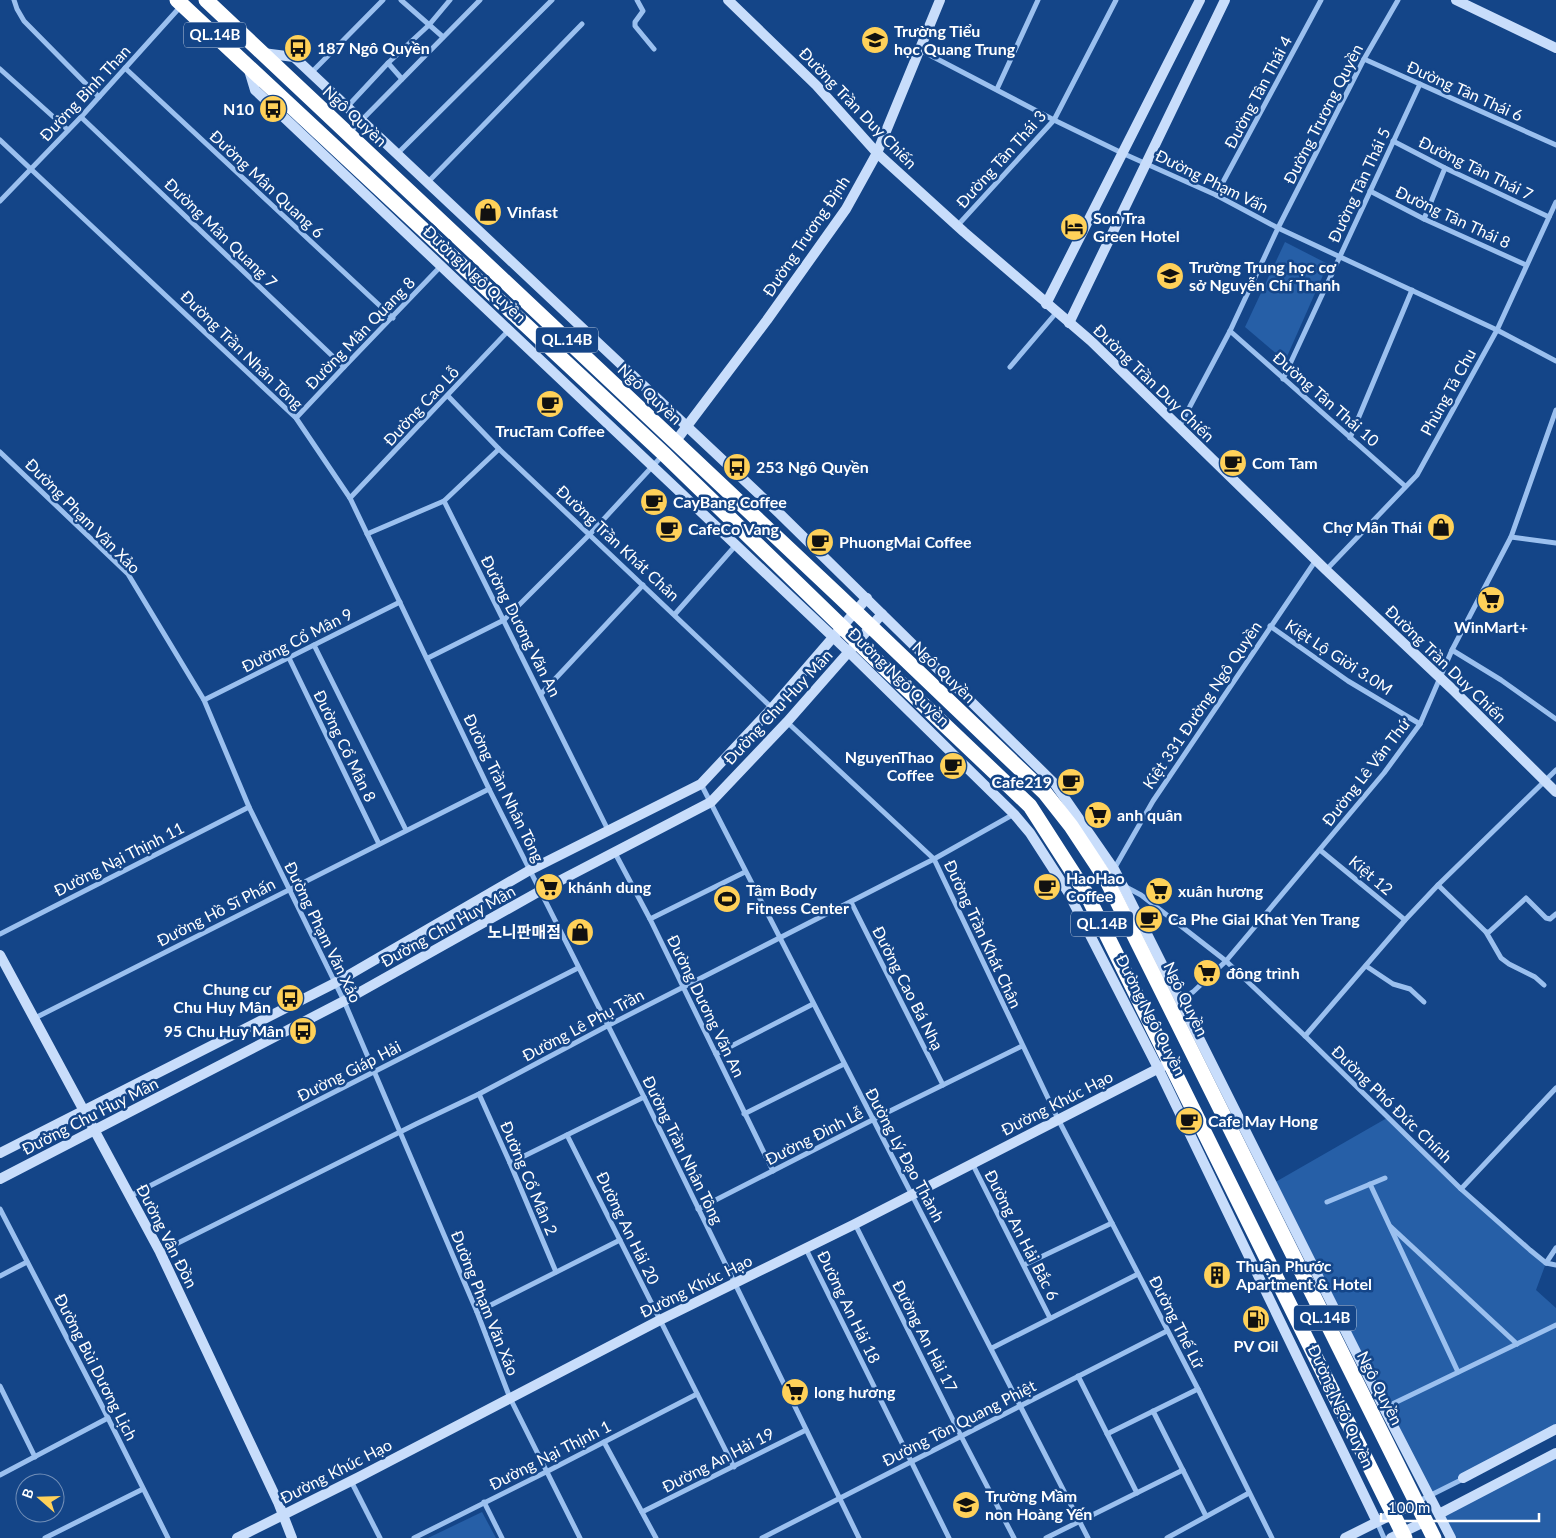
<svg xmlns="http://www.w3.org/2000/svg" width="1556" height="1538" viewBox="0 0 1556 1538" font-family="Lato,'Noto Sans KR',sans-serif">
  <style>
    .green { fill: #265fa7 }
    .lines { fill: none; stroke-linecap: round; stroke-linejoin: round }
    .street { stroke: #9bc0ef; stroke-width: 5 }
    .secondary { stroke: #c8ddfb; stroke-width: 10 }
    .highway { stroke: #fff; stroke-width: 15 }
    .labels { text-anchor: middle; stroke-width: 5; stroke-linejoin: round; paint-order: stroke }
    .shield { fill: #144588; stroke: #b8c7db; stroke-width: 1 }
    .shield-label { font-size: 15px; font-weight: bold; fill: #fff }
    .poi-label { font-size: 16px; font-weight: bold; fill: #fff; stroke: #144588; text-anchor: start }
    .street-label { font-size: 16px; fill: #fff; stroke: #144588 }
  </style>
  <rect width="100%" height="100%" fill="#144588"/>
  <g class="green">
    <path d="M1285,242L1328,264L1285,361L1245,327Z"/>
    <path d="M1387,1118L1546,1263L1536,1290L1556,1308V1429L1429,1496L1272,1184Z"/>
    <path d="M1556,1453V1538H1451L1439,1514Z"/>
    <path d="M482,1512L496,1538H428Z"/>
  </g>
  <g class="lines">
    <g class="street">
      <path d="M14,0L17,9L24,21L99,97"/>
      <path d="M401,0L443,37"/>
      <path d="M637,0L643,11L635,22V26L654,49"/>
      <path d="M920,50L1054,120L1122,153L1216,195L1278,228L1497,330L1556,361"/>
      <path d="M1364,59L1556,145"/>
      <path d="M388,63L402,79"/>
      <path d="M125,68L393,318"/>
      <path d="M0,69L68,130"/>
      <path d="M311,73L383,0"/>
      <path d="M997,89L1038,0"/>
      <path d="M347,107L388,63L429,25L450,0"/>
      <path d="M81,117L344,367"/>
      <path d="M349,133L480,0"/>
      <path d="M0,140L296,418L350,498L489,789L644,1097L859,1538"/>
      <path d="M1393,141L1445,168L1549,217"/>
      <path d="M397,154L552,0"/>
      <path d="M428,182L582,24"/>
      <path d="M1370,191L1424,219L1526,265"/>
      <path d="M1216,195L1321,0"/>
      <path d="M0,201L81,117L181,6"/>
      <path d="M1424,219L1445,168"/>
      <path d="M958,225L1054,120L1116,0"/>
      <path d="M1230,331L1405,486"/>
      <path d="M1010,367L1056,313"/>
      <path d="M1283,379L1420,84"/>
      <path d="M448,396L499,449L772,708"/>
      <path d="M296,418L344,367L441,266"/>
      <path d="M1179,427L1230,331L1278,228L1364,59L1398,0"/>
      <path d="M1350,438L1412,290"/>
      <path d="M0,452L128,574L204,700L249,807L344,1001L477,1312L510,1398L580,1538"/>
      <path d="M350,498L509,330"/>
      <path d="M444,501L608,830"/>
      <path d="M367,534L444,501L499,449"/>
      <path d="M1511,537L1556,543"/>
      <path d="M1326,570L1417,475L1497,330L1556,202"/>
      <path d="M675,614L736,545"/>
      <path d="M1270,626L1348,681L1420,724"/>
      <path d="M314,645L406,830"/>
      <path d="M1452,650L1501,680L1556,719"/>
      <path d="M289,658L379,844"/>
      <path d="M428,658L504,620L590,534L662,456"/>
      <path d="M541,694L643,585"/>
      <path d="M204,700L400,602"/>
      <path d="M787,722L934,859L1058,1119L1198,1389L1272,1538"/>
      <path d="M701,784L1088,1538"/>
      <path d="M1320,850L1405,920"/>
      <path d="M615,853L650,919L773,1171"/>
      <path d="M1114,869L1153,801L1316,560"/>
      <path d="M1438,885L1486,932H1489L1526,898L1546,918L1550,919L1556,914"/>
      <path d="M1124,886L1141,895L1226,961L1305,1036L1461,1189L1530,1250L1546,1263L1556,1265"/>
      <path d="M851,902L943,1085"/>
      <path d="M650,919L745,872"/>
      <path d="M1486,932L1501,958L1509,964L1535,977L1544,985"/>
      <path d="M0,934L249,807"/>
      <path d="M1366,966L1393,984L1410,989L1424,1002"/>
      <path d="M1180,999L1193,992L1226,961L1384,773L1420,724L1452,650L1511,537L1556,410"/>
      <path d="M35,1018L489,789"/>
      <path d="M1305,1036L1405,920L1438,885L1556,770"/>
      <path d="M716,1054L813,1004"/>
      <path d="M479,1094L510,1163L556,1272"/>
      <path d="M744,1114L844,1064"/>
      <path d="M567,1135L734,1467"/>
      <path d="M510,1163L644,1097"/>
      <path d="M972,1163L1050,1318"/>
      <path d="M1370,1184L1458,1372"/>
      <path d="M1461,1189L1556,1088"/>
      <path d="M130,1196L578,968"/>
      <path d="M1327,1202L1385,1178"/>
      <path d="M0,1209L101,1404L168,1538"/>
      <path d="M698,1209L886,1113L1022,1046"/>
      <path d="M855,1224L961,1436L1014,1538"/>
      <path d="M1391,1227L1517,1344"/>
      <path d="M806,1249L949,1538"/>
      <path d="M160,1252L416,1124L479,1094L607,1026L934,859L1014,814"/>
      <path d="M1546,1263L1556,1248"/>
      <path d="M1024,1265L1112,1223"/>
      <path d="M0,1276L27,1262"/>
      <path d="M477,1312L620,1240"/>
      <path d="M992,1348L1138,1274"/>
      <path d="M1078,1376L1137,1493"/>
      <path d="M0,1386L35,1457"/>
      <path d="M1384,1408L1556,1325"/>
      <path d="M1153,1411L1206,1516"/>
      <path d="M1107,1434L1198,1389"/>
      <path d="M604,1442L656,1538"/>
      <path d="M0,1475L108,1418"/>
      <path d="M351,1481L380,1538"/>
      <path d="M484,1502L502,1538"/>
      <path d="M1417,1502L1463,1479"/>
      <path d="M642,1512L806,1430"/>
      <path d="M1377,1522L1384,1538"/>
      <path d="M45,1538L143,1489"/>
      <path d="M414,1538L546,1472L697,1394"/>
      <path d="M762,1538L1167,1331"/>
      <path d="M1046,1538L1183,1470"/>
      <path d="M1167,1538L1249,1493"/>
    </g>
    <g class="secondary">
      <path d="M728,0L816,85L877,153L964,232L1091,341L1326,570L1451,688L1556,792"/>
      <path d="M1456,0L1556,48"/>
      <path d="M263,53L294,57L779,513L1055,784L1114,869L1123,886L1384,1408L1451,1538"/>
      <path d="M249,70L255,90L849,652L1014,814L1030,833L1068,892L1158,1068L1377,1522"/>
      <path d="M1046,304L1200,0"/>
      <path d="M1069,323L1225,0"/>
      <path d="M675,442L767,320L846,209L877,153L940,0"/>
      <path d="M0,955L160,1252L278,1502L292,1538"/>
      <path d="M0,1153L335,983L530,870L701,784L772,708L867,598"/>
      <path d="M0,1179L344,1001L540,891L711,802L787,722L882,614"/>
      <path d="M1463,1478L1556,1429"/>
      <path d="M1439,1514L1556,1453"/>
      <path d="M237,1538L359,1477L660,1320L855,1224L1163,1066"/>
      <path d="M1345,1538L1417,1502"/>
      <path d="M1391,1538L1426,1521"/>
    </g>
    <g class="highway">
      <path d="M177,0L664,454L871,655L1030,806L1086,893L1405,1538"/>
      <path d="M206,0L839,596L1045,793L1071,826L1106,879L1434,1538"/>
    </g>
  </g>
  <defs>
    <g id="school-disc" transform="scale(1.4375)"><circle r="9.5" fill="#ffd159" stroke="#144588"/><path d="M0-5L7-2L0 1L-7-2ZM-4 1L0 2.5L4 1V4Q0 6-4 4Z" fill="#111"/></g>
    <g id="bus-disc" transform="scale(1.4375)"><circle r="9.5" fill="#ffd159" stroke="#144588"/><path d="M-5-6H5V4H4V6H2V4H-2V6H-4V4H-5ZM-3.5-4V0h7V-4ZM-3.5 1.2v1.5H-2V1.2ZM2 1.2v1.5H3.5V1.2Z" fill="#111"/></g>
    <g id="shop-disc" transform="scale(1.4375)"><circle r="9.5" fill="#ffd159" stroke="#144588"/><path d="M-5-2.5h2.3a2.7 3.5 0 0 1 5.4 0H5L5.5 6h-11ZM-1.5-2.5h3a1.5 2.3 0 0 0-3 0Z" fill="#111"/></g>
    <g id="hotel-disc" transform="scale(1.4375)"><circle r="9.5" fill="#ffd159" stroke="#144588"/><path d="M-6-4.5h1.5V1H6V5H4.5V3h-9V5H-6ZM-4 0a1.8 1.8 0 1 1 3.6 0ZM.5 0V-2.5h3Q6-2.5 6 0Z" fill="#111"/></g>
    <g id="cafe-disc" transform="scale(1.4375)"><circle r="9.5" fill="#ffd159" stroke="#144588"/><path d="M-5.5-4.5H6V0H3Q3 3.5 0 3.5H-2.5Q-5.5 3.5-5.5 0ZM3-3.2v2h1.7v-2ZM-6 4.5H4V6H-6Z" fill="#111"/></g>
    <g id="supermarket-disc" transform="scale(1.4375)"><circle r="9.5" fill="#ffd159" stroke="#144588"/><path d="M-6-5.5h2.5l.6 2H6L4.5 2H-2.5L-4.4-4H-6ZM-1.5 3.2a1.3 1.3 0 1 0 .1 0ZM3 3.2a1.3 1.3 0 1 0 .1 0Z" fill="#111"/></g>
    <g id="stadium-disc" transform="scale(1.4375)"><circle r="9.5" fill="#ffd159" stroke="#144588"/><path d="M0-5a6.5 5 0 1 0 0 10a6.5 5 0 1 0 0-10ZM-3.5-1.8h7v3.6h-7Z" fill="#111"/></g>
    <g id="building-disc" transform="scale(1.4375)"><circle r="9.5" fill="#ffd159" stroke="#144588"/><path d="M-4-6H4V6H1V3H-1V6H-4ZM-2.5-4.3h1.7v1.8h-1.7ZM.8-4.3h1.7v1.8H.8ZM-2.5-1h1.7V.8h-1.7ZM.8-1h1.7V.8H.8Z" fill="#111"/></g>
    <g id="fuel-disc" transform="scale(1.4375)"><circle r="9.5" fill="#ffd159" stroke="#144588"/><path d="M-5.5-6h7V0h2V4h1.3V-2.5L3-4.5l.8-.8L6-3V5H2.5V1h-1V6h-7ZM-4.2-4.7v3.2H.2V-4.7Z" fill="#111"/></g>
  </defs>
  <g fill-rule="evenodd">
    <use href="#school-disc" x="875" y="40"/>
    <use href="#bus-disc" x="298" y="48"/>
    <use href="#bus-disc" x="273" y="109"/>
    <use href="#shop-disc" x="488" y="212"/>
    <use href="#hotel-disc" x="1074" y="227"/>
    <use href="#school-disc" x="1170" y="276"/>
    <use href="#cafe-disc" x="550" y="404"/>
    <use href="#cafe-disc" x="1233" y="463"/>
    <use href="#bus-disc" x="737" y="467"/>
    <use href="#cafe-disc" x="654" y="502"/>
    <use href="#shop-disc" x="1441" y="527"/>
    <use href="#cafe-disc" x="669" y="529"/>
    <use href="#cafe-disc" x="820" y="542"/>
    <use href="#supermarket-disc" x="1491" y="600"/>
    <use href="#cafe-disc" x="953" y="766"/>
    <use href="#cafe-disc" x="1071" y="782"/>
    <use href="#supermarket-disc" x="1098" y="815"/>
    <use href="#supermarket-disc" x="549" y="887"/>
    <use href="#cafe-disc" x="1047" y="887"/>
    <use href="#supermarket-disc" x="1159" y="891"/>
    <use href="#stadium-disc" x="727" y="899"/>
    <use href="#cafe-disc" x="1149" y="919"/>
    <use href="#shop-disc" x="580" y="932"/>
    <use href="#supermarket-disc" x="1207" y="973"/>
    <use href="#bus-disc" x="290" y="998"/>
    <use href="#bus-disc" x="303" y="1031"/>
    <use href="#cafe-disc" x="1189" y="1121"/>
    <use href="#building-disc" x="1217" y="1275"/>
    <use href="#fuel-disc" x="1256" y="1319"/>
    <use href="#supermarket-disc" x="795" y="1392"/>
    <use href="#school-disc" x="966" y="1505"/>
  </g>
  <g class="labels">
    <g class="shield">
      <rect x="184" y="22.5" width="62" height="25" rx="4"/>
      <rect x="536" y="327.5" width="62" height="25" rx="4"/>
      <rect x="1071" y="911.5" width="62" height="25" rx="4"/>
      <rect x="1294" y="1305.5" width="62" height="25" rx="4"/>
    </g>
    <g class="shield-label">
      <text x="215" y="40">QL.14B</text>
      <text x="567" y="345">QL.14B</text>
      <text x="1102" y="929">QL.14B</text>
      <text x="1325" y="1323">QL.14B</text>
    </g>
    <g class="poi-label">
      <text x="894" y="37">Trường Tiểu<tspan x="894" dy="18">học Quang Trung</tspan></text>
      <text x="317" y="54">187 Ngô Quyền</text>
      <text x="254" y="115" text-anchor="end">N10</text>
      <text x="507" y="218">Vinfast</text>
      <text x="1093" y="224">Son Tra<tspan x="1093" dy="18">Green Hotel</tspan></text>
      <text x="1189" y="273">Trường Trung học cơ<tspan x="1189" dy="18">sở Nguyễn Chí Thanh</tspan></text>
      <text x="550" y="437" text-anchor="middle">TrucTam Coffee</text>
      <text x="1252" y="469">Com Tam</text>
      <text x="756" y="473">253 Ngô Quyền</text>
      <text x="673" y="508">CayBang Coffee</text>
      <text x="1422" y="533" text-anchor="end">Chợ Mân Thái</text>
      <text x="688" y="535">CafeCo Vang</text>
      <text x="839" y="548">PhuongMai Coffee</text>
      <text x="1491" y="633" text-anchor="middle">WinMart+</text>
      <text x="934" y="763" text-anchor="end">NguyenThao<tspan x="934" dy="18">Coffee</tspan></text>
      <text x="1052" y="788" text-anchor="end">Cafe219</text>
      <text x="1117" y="821">anh quân</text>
      <text x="1066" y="884">HaoHao<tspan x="1066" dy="18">Coffee</tspan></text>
      <text x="568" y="893">khánh dung</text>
      <text x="746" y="896">Tâm Body<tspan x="746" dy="18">Fitness Center</tspan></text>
      <text x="1178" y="897">xuân hương</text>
      <text x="1168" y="925">Ca Phe Giai Khat Yen Trang</text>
      <text x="561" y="938" text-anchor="end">노니판매점</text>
      <text x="1226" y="979">đông trình</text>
      <text x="271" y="995" text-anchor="end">Chung cư<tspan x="271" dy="18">Chu Huy Mân</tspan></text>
      <text x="284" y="1037" text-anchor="end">95 Chu Huy Mân</text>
      <text x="1208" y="1127">Cafe May Hong</text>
      <text x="1236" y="1272">Thuận Phước<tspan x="1236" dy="18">Apartment &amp; Hotel</tspan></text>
      <text x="1256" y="1352" text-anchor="middle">PV Oil</text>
      <text x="814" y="1398">long hương</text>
      <text x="985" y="1502">Trường Mầm<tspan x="985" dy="18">non Hoàng Yến</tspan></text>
    </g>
    <g class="street-label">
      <text transform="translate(1465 91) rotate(24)" y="6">Đường Tân Thái 6</text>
      <text transform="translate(1258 92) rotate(-62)" y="6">Đường Tân Thái 4</text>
      <text transform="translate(85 93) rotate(-47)" y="6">Đường Bình Than</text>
      <text transform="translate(858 108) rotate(46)" y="6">Đường Trần Duy Chiến</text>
      <text transform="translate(1323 114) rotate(-63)" y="6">Đường Trương Quyền</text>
      <text transform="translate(355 116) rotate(43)" y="6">Ngô Quyền</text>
      <text transform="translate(1001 159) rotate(-48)" y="6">Đường Tân Thái 3</text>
      <text transform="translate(1476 168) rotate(26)" y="6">Đường Tân Thái 7</text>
      <text transform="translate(1212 181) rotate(26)" y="6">Đường Phạm Vấn</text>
      <text transform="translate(267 184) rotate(43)" y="6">Đường Mân Quang 6</text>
      <text transform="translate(1359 185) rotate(-65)" y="6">Đường Tân Thái 5</text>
      <text transform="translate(1453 217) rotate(25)" y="6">Đường Tân Thái 8</text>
      <text transform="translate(221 233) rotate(44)" y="6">Đường Mân Quang 7</text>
      <text transform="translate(806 236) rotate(-56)" y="6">Đường Trương Định</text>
      <text transform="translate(475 274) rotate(43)" y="6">Đường Ngô Quyền</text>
      <text transform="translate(360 333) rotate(-46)" y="6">Đường Mân Quang 8</text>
      <text transform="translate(242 350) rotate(44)" y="6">Đường Trần Nhân Tông</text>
      <text transform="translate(1154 383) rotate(44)" y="6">Đường Trần Duy Chiến</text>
      <text transform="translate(1448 392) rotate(-61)" y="6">Phùng Tả Chu</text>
      <text transform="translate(650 394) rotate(43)" y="6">Ngô Quyền</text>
      <text transform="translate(1326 399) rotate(41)" y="6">Đường Tân Thái 10</text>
      <text transform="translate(421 406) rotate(-47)" y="6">Đường Cao Lỗ</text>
      <text transform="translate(83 516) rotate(45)" y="6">Đường Phạm Văn Xảo</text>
      <text transform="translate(618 543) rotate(43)" y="6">Đường Trần Khát Chân</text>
      <text transform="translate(521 626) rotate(63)" y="6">Đường Dương Văn An</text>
      <text transform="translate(297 640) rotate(-27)" y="6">Đường Cổ Mân 9</text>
      <text transform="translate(1339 657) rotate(33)" y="6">Kiệt Lộ Giời 3.0M</text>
      <text transform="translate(1446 664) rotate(44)" y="6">Đường Trần Duy Chiến</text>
      <text transform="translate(944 672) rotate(44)" y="6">Ngô Quyền</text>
      <text transform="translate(899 677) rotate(44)" y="6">Đường Ngô Quyền</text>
      <text transform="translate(1202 705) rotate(-56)" y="6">Kiệt 331 Đường Ngô Quyền</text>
      <text transform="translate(778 707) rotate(-47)" y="6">Đường Chu Huy Mân</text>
      <text transform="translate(345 746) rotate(64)" y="6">Đường Cổ Mân 8</text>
      <text transform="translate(1366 772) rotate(-52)" y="6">Đường Lê Văn Thứ</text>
      <text transform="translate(504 788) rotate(64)" y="6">Đường Trần Nhân Tông</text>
      <text transform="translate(119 859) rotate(-27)" y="6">Đường Nại Thịnh 11</text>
      <text transform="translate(1371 875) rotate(40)" y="6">Kiệt 12</text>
      <text transform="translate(216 912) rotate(-27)" y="6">Đường Hồ Sĩ Phấn</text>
      <text transform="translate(448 926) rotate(-29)" y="6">Đường Chu Huy Mân</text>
      <text transform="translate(323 932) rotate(64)" y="6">Đường Phạm Văn Xảo</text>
      <text transform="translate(983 934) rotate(65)" y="6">Đường Trần Khát Chân</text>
      <text transform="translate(908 988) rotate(63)" y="6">Đường Cao Bá Nhạ</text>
      <text transform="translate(1186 999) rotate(64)" y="6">Ngô Quyền</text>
      <text transform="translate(706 1006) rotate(64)" y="6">Đường Dương Văn An</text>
      <text transform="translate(1151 1015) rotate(63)" y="6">Đường Ngô Quyền</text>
      <text transform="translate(583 1025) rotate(-28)" y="6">Đường Lê Phụ Trần</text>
      <text transform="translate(349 1071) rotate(-27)" y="6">Đường Giáp Hải</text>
      <text transform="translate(1057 1103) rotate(-27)" y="6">Đường Khúc Hạo</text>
      <text transform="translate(1392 1104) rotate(44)" y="6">Đường Phó Đức Chính</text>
      <text transform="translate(90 1116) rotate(-27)" y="6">Đường Chu Huy Mân</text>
      <text transform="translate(814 1136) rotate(-27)" y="6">Đường Đinh Lễ</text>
      <text transform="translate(683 1150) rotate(64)" y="6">Đường Trần Nhân Tông</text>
      <text transform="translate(905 1155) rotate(62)" y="6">Đường Lý Đạo Thành</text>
      <text transform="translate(529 1178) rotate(67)" y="6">Đường Cổ Mân 2</text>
      <text transform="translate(628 1228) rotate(64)" y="6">Đường An Hải 20</text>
      <text transform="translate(1022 1235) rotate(63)" y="6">Đường An Hải Bắc 6</text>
      <text transform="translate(167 1236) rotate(63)" y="6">Đường Vân Đồn</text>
      <text transform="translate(696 1286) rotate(-26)" y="6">Đường Khúc Hạo</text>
      <text transform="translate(485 1303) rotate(68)" y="6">Đường Phạm Văn Xảo</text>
      <text transform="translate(849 1307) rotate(64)" y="6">Đường An Hải 18</text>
      <text transform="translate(1177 1322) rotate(63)" y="6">Đường Thế Lữ</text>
      <text transform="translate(925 1336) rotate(63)" y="6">Đường An Hải 17</text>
      <text transform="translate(96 1367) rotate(63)" y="6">Đường Bùi Dương Lịch</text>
      <text transform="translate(1380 1388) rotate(63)" y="6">Ngô Quyền</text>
      <text transform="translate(1341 1406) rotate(65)" y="6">Đường Ngô Quyền</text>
      <text transform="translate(959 1423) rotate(-27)" y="6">Đường Tôn Quang Phiệt</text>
      <text transform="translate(550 1455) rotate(-27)" y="6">Đường Nại Thịnh 1</text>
      <text transform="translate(718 1460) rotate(-27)" y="6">Đường An Hải 19</text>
      <text transform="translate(336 1471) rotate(-27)" y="6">Đường Khúc Hạo</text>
    </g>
  </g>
  <g transform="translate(40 1498) rotate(290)"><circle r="24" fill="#144588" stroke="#728fb8"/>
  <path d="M0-4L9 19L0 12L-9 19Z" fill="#ffd159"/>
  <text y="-8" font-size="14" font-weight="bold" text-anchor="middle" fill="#ffffff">B</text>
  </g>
  <path d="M1381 1513v8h158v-8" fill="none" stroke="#ffffff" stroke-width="2.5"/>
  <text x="1388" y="1513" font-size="15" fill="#ffffff" stroke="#144588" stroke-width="4" paint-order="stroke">100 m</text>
</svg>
